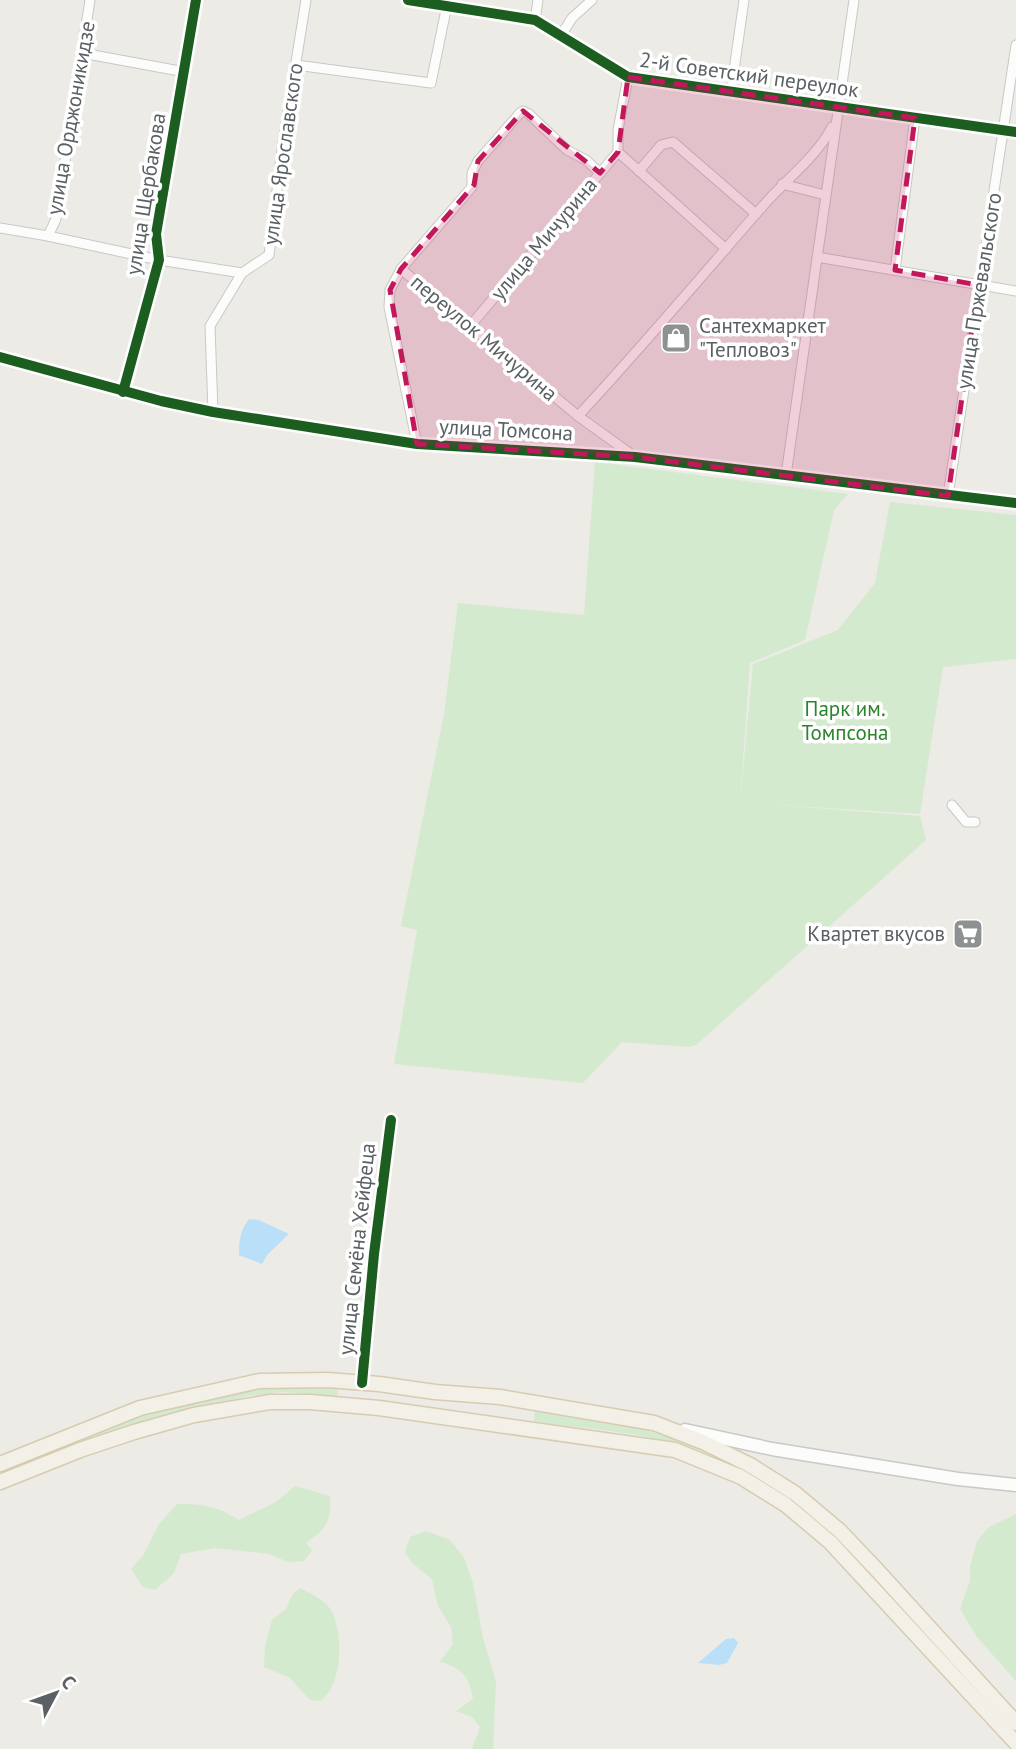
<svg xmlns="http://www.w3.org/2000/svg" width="1016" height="1749" viewBox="0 0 1016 1749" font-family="'PT Sans',sans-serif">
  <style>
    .green { fill: #d3eacf }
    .water { fill: #b9e0f8 }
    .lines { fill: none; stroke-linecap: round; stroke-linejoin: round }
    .minor-casing { stroke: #c8c8c7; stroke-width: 11 }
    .tertiary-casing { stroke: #c8c8c7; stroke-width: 13 }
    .secondary-casing { stroke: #c8c9c8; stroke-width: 15 }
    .primary-casing { stroke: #d7cbb1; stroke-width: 17 }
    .minor { stroke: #fcfcfb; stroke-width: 9 }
    .tertiary { stroke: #fcfcfb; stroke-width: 10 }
    .secondary { stroke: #fcfcfb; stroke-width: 12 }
    .primary { stroke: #f3f0e7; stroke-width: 14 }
    .cycleway-casing { stroke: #fff; stroke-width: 15 }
    .cycleway { stroke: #1b5e20; stroke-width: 10 }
    .marked { fill: #c2185b; fill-opacity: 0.2; stroke: #c2185b; stroke-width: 5; stroke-dasharray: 14 9; stroke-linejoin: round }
    .labels { text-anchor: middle; stroke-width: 7; stroke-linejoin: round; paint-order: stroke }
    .street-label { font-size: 21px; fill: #5b6065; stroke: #fff }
    .poi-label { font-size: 21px; fill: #5b6065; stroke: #fff; text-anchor: start }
    .park-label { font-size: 21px; fill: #2b842b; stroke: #fff }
  </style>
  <rect width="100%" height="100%" fill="#ecebe6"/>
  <g class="green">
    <path d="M595,462L848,494L834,510L805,640L750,663L740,803L753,664L838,630L875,583L890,502L1016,515V659L943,667L920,814L764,804L920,816L926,840L696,1045L689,1047L622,1042L583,1083L394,1064L417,930L401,926L444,714L458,603L584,615Z"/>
    <path d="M277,1386L337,1387L338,1397L283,1392L247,1396L169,1415L97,1436L0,1475V1468L130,1419L223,1396Z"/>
    <path d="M535,1409L646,1430L716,1453L789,1495L846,1545L1016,1730V1735C969,1682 921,1629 871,1578C824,1530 772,1476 707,1453C652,1433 592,1429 534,1422Z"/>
    <path d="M295,1486L330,1496C331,1523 327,1527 306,1543L312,1550L304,1561L288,1562L269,1554L214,1548L181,1554L174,1573L155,1590L143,1587L131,1569L144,1554L159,1524L177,1504C204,1504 216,1506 239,1520L276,1502Z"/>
    <path d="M1016,1514V1681L977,1637L960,1609L970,1581V1566L977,1541L989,1527Z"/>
    <path d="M426,1531L450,1540L464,1558L473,1583L483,1638L496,1682L493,1749H472L480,1727L472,1717L456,1711L473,1699C470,1677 461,1667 440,1662L453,1644L451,1627L438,1606L432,1579L412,1563L405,1552L410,1537Z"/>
    <path d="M300,1588C310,1593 325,1600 331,1610C344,1635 343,1682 321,1701L310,1700L290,1678L264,1667L265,1646L272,1620L286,1609L293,1594Z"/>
  </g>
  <g class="water">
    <path d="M249,1219L259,1220L289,1234L268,1254L262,1264L239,1255C239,1242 240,1230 249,1219Z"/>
    <path d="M734,1638L738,1643L727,1663L719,1665L698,1663L726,1639Z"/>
  </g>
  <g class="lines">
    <g class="minor-casing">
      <g id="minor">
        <path d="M408,0L535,20L628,77L1016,132"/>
        <path d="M535,20L538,0"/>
        <path d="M560,37L572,18L592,0"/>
        <path d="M82,53L185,72"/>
        <path d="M296,65L431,83L448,0"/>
        <path d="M628,77L618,130V152L726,249"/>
        <path d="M731,91L744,0"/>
        <path d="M639,171L661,145L673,142L756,214"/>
        <path d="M782,184L825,195"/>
        <path d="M0,228L48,236L159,260L242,273"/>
        <path d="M48,236L56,219L90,0"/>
        <path d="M817,257L1016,291"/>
        <path d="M401,269L578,416L635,457"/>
        <path d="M895,270L915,118"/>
        <path d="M470,326L618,152"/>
        <path d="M123,392L159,260L156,234L196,0"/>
        <path d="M213,412L210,326L242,273L269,255L283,142L306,0"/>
        <path d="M578,416C641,348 701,277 762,207C784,181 816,158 832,127"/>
        <path d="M417,444L389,307L390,290L401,269L472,187V173L478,161L520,113L523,111L529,114L567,150L586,160L600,173"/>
        <path d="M786,475L854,0"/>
        <path d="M948,496L1016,45"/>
        <path d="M952,805L966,822H975"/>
        <path d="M362,1383L374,1254L391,1120"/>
      </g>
    </g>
    <g class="tertiary-casing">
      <path id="tertiary" d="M0,357L161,401L213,412L417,444L635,457L1016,503"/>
    </g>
    <g class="secondary-casing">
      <path id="secondary" d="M685,1430L772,1449L958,1479L1016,1485"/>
    </g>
    <g class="primary-casing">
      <g id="primary">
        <path d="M0,1464L140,1408L259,1381L328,1380L379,1384L435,1392L500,1397L654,1423L703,1442L750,1465L796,1494L840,1531L877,1570L1016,1723"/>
        <path d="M0,1482L80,1450L134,1432L194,1415L270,1402H310L379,1408L675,1450L741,1477L786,1505L830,1542L1016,1743"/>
      </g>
    </g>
    <use href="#minor" class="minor"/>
    <use href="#tertiary" class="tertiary"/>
    <use href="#secondary" class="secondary"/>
    <use href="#primary" class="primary"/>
    <g class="cycleway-casing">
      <g id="cycleway">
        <path d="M408,0L535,20L628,77L1016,132"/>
        <path d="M0,357L161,401L213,412L417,444L635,457L1016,503"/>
        <path d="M123,392L159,260L156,234L196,0"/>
        <path d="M362,1383L374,1254L391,1120"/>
      </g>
    </g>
    <use href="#cycleway" class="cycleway"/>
  </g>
  <path class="marked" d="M628,77L915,118L895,270L978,285L948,496L635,457L417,444L390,290L401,269L474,185L478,161L523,111L600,173L618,152Z"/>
  <defs>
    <g id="shop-square" transform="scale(1.575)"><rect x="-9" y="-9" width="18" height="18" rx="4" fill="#8e9192" stroke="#fff"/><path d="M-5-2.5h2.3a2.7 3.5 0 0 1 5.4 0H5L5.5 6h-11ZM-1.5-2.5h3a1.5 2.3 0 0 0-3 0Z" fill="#fff"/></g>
    <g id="supermarket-square" transform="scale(1.575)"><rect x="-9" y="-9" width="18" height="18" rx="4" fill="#8e9192" stroke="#fff"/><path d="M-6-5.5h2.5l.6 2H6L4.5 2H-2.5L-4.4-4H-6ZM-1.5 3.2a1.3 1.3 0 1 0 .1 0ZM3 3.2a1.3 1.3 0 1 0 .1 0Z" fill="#fff"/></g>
  </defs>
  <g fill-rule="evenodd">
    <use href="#shop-square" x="676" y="338"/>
    <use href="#supermarket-square" x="968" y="934"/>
  </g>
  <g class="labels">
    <g class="street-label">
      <text transform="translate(749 75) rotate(8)" y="7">2-й Советский переулок</text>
      <text transform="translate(71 118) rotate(-80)" y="7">улица Орджоникидзе</text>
      <text transform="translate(283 154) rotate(-82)" y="7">улица Ярославского</text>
      <text transform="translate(146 194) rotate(-81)" y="7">улица Щербакова</text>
      <text transform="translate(544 239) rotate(-50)" y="7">улица Мичурина</text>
      <text transform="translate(979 291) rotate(-81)" y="7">улица Пржевальского</text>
      <text transform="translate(484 338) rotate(40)" y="7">переулок Мичурина</text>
      <text transform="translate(506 430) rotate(3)" y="7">улица Томсона</text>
      <text transform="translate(357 1249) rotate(-84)" y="7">улица Семёна Хейфеца</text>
    </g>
    <g class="poi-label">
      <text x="699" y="333">Сантехмаркет<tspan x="699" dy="24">"Тепловоз"</tspan></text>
      <text x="945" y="941" text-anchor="end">Квартет вкусов</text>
    </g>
    <g class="park-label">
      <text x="845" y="716">Парк им.<tspan x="845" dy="24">Томпсона</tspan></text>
    </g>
  </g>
  <g transform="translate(56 1693) rotate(49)" stroke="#ffffff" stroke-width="5" paint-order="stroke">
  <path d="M0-5L12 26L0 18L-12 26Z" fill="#5b6065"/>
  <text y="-10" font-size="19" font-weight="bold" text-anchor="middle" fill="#5b6065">С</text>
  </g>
</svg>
